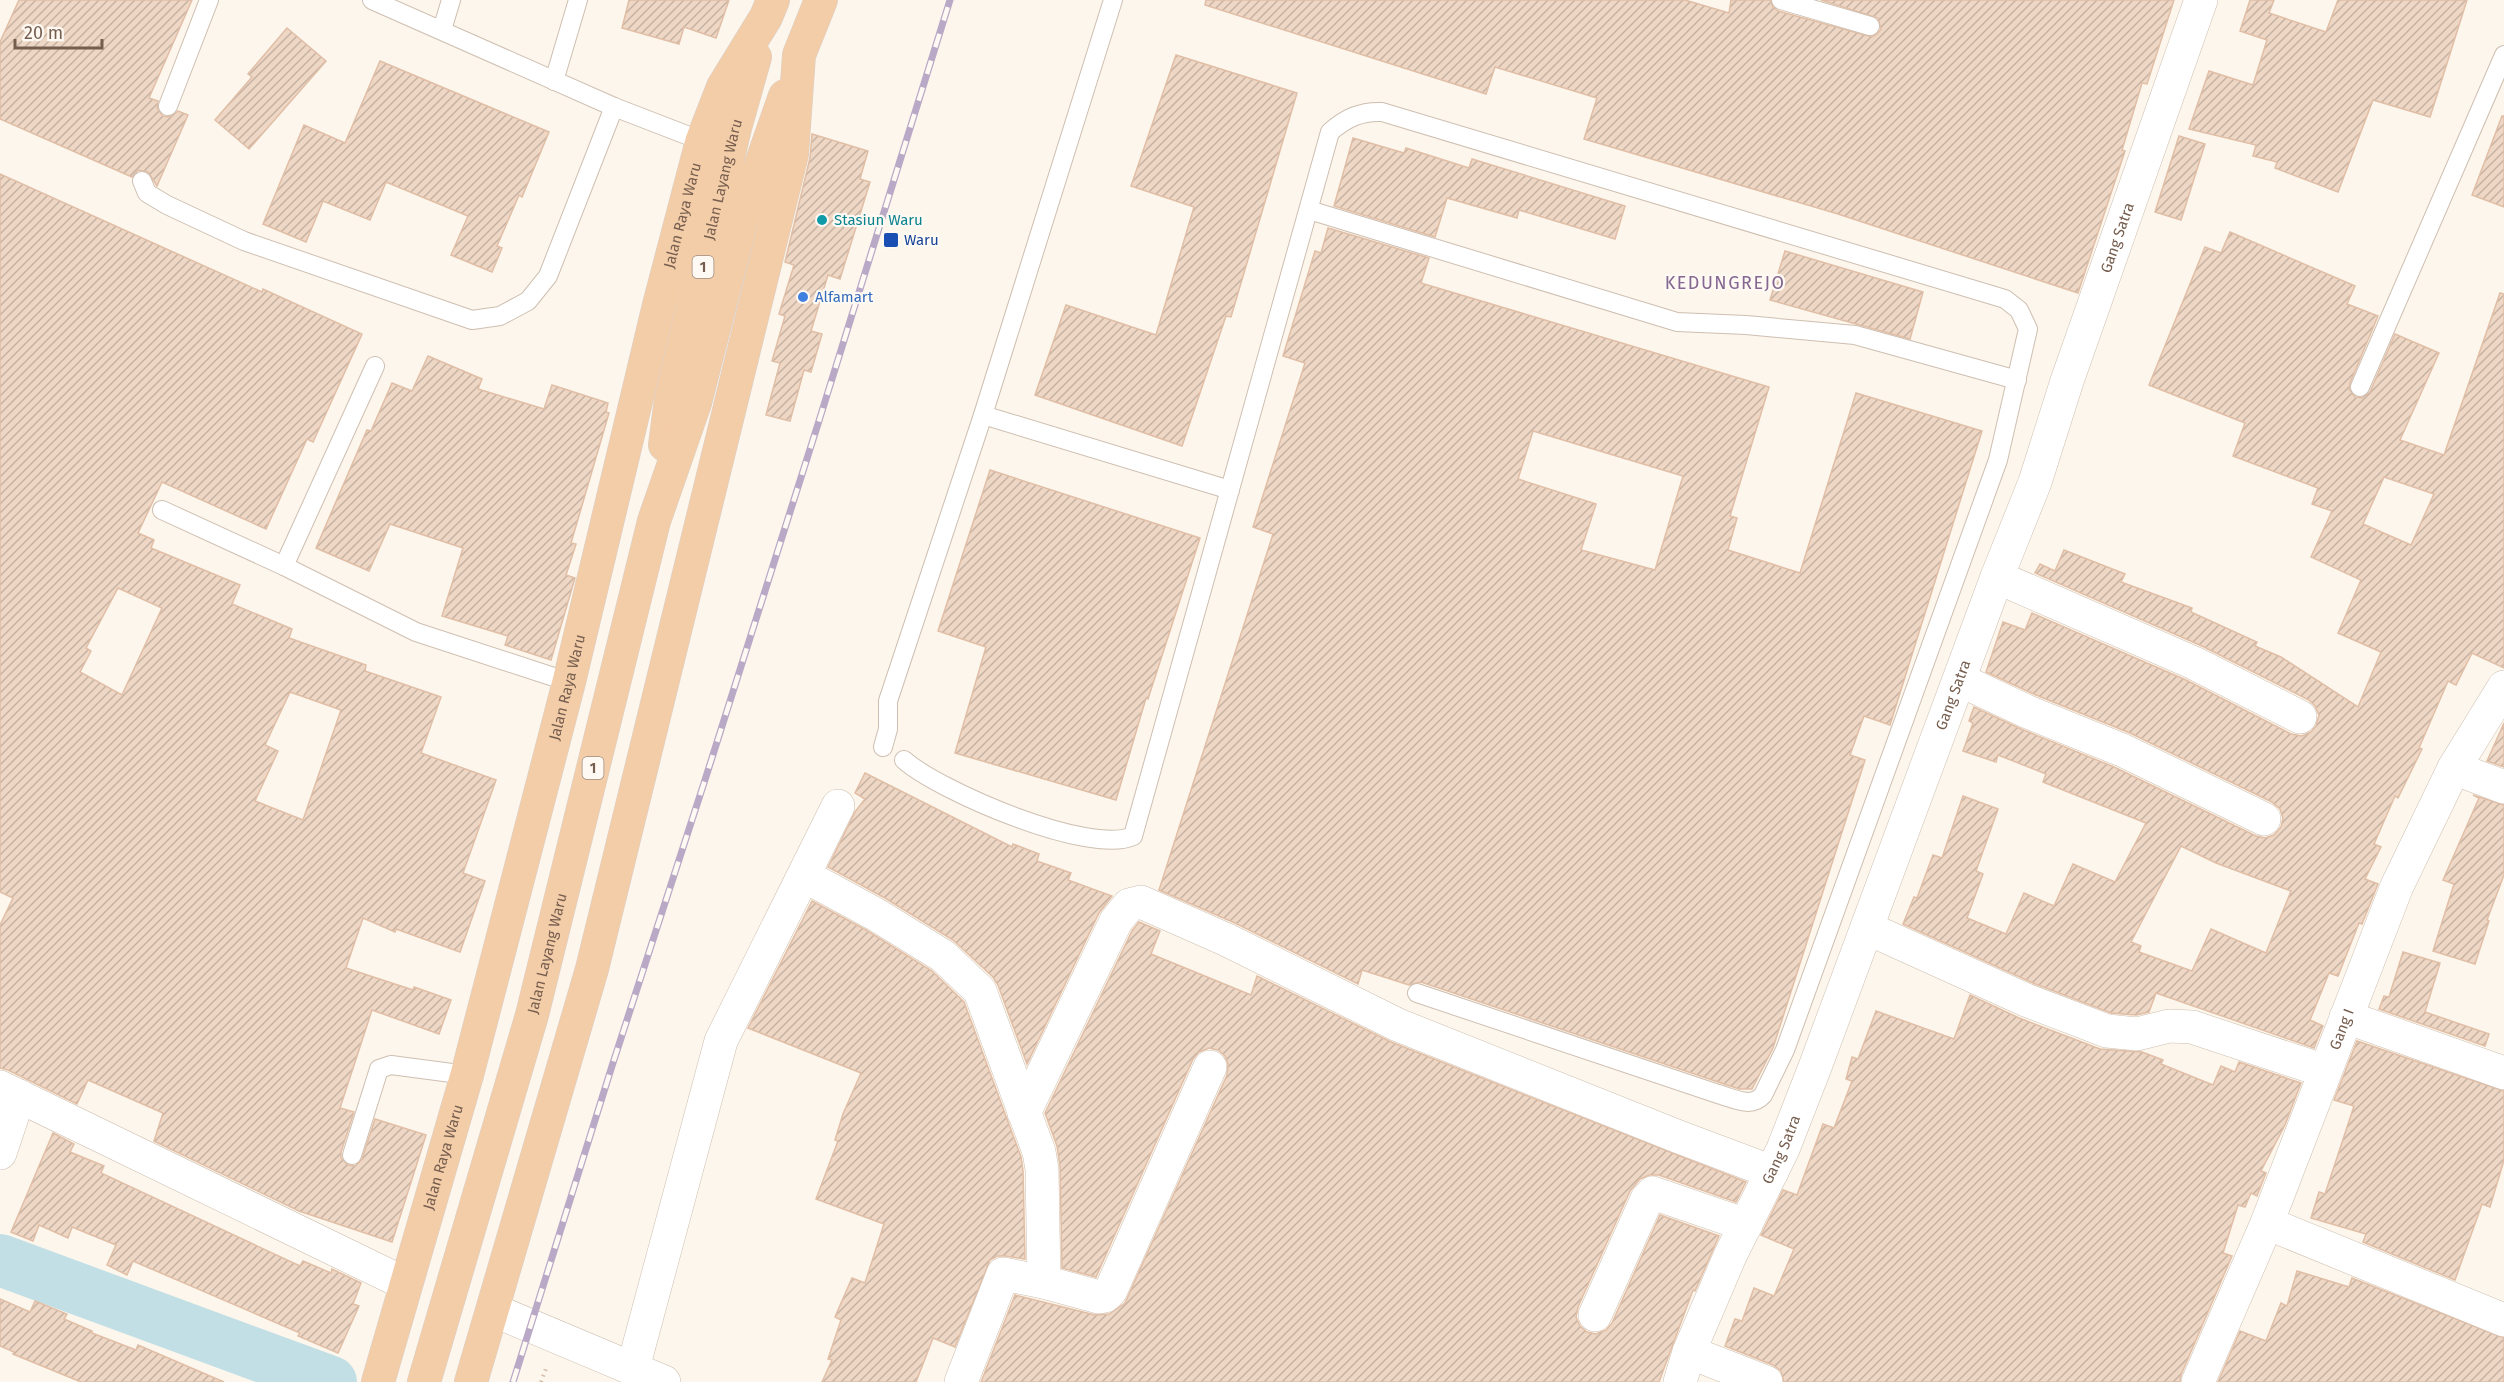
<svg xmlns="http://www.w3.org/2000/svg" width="2504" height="1382" viewBox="0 0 2504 1382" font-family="'Fira Sans',sans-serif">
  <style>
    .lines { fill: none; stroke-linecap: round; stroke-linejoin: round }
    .river { stroke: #c1dfe5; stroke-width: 52 }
    .building { fill: url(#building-hatch); stroke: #e1bea6; stroke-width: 1.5; fill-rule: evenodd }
    .service-casing { stroke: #cebfb1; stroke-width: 20 }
    .minor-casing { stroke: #cebfb1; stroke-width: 34 }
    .trunk-casing { stroke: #d9d2ce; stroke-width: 34 }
    .path { stroke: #d5baa8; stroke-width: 4; stroke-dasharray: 1.5 4.5; stroke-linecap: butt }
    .service { stroke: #fff; stroke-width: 18 }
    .minor { stroke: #fff; stroke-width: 33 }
    .trunk { stroke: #f3cca8; stroke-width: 33 }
    .rail-casing { stroke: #baa9c6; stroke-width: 7 }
    .rail { stroke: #fefaf3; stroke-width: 4.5; stroke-dasharray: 14; stroke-linecap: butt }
    .culture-dot { fill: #0f9aa8; stroke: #fefaf3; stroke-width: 2 }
    .transit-dot { fill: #1a4fb4; stroke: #fefaf3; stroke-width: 2 }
    .shop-dot { fill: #3f7fe0; stroke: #fefaf3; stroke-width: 2 }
    .labels { text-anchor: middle; stroke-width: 4.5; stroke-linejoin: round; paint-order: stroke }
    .shield { fill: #fefaf3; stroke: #9f8d80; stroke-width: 1.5 }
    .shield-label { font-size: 14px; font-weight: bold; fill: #765e4f }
    .street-label { font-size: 15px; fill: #765e4f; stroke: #fefaf3 }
    .culture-label { font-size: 15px; fill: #0d838f; stroke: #fefaf3; text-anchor: start }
    .transit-label { font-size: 15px; fill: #164399; stroke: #fefaf3; text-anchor: start }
    .shop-label { font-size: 15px; fill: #366cbe; stroke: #fefaf3; text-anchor: start }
    .quarter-label { font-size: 18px; letter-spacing: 1.5px; fill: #856891; stroke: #fefaf3 }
  </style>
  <defs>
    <pattern id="building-hatch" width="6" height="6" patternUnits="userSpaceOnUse" patternTransform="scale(1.5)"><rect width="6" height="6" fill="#efd7c5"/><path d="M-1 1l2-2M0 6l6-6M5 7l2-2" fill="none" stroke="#c6b2a2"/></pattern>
  </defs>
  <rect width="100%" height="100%" fill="#fcf6ec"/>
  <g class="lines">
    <path class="river" d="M0,1260L331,1382"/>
  </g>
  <g class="building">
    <path d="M19,0H192L149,98L158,101L157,108L163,116L170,117L178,111L188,115L157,186L148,172L138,170L132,177L0,119V42Z"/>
    <path d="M629,0H729L716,38L684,27L679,44L622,28Z"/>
    <path d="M1206,0H1685L1729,13L1731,0H1770L1773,7L1778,11L1872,37L1877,34L1881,29L1878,18L1821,0H2174L2147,84L2142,83L2122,150L2125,151L2078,293L1838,214L1584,139L1597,98L1495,67L1486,94L1205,5Z"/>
    <path d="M2250,0H2274L2269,13L2326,32L2338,0H2467L2430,117L2373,100L2338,192L2275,168L2277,162L2253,156L2256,145L2189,129L2209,71L2253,85L2267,40L2240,31Z"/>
    <path d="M287,28L326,61L249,149L215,120L252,77L248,74Z"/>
    <path d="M1176,55L1297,93L1231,317L1226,316L1182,446L1035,395L1066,305L1156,335L1194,207L1131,186Z"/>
    <path d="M380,61L549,132L522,197L519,195L497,246L502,248L492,272L451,255L468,216L386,182L370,220L323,201L306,242L263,224L304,125L345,143Z"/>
    <path d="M2502,116H2504V207L2472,195Z"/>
    <path d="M812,134L868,151L860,179L870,182L840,279L828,275L811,331L822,334L811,372L804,370L790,421L766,415L780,363L772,361L785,316L779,314L794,265L785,262L810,158Z"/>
    <path d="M2179,136L2205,144L2181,220L2155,212Z"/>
    <path d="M1353,138L1404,153L1406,148L1469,168L1472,159L1625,206L1615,239L1519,210L1517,218L1447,198L1435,237L1334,206Z"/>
    <path d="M0,174L262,292L263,289L362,334L313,442L307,439L266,529L162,482L138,533L154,540L151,548L240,585L232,604L292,629L289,638L366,665L365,671L441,697L421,753L496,780L463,873L485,881L460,952L396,929L395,932L363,918L346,968L413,990L414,987L451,1000L439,1034L372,1010L340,1108L354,1112L341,1152V1158L348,1165L355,1166L362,1159L375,1119L426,1135L392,1242L299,1211L154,1141L163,1113L88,1080L77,1104L8,1070L0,1068V925L13,898L0,892ZM118,588L162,608L122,695L80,672L91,651L86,648ZM290,692L341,710L303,820L255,801L278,751L265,745Z"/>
    <path d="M1328,228L1429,258L1421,283L1769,387L1730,516L1737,518L1728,550L1800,573L1856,393L1982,431L1890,725L1864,716L1850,755L1865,760L1773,1048L1752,1089H1739L1421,982L1409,985L1362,970L1358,984L1235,923L1159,890L1273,534L1253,527L1305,363L1283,356L1315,251L1321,253ZM1533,431L1683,476L1655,570L1581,550L1596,504L1518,479Z"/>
    <path d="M2230,232L2355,286L2347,304L2378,316L2350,383L2349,389L2355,397L2362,398L2370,392L2395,334L2439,353L2400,440L2444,455L2500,293L2504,294V668L2472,653L2456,685L2448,681L2419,748L2422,749L2398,798L2395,796L2374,844L2381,847L2365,879L2378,884L2362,924L2359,923L2338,976L2329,973L2310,1020L2323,1026L2314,1048L2156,993L2149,1012L2136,1015L2111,1013L2033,983L1903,924L1914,897L1917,898L1933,855L1942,858L1963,796L1998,809L1976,871L1983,874L1967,918L2006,934L2024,893L2054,906L2073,864L2115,882L2146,823L2043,782L2046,774L1998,755L1996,762L1963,751L1973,723L1969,721L1974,707L2021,729L2114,767L2256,836L2265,838L2274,835L2281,827L2283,818L2280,809L2272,802L2130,733L2036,695L1986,672L2003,622L2025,630L2032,613L2186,680L2291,734L2302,736L2311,732L2316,726L2319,715L2315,706L2309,700L2202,646L2035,573L2040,564L2055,571L2064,550L2125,574L2121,582L2192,608L2191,612L2257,642L2255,646L2281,657L2358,707L2381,652L2338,633L2361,580L2311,557L2332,511L2312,504L2318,488L2233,456L2245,423L2149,385L2205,247L2221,253ZM2384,477L2434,494L2411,545L2363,524ZM2181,846L2216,863L2291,891L2266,953L2211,929L2192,971L2139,952L2141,946L2131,942Z"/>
    <path d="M1785,251L1923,292L1910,339L1770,300Z"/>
    <path d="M428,356L482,379L478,389L544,409L552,385L608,403L606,412L609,413L571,543L576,544L566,575L575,578L551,660L505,645L508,636L442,616L463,548L390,524L369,571L316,548L367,430L371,431L392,383L412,391Z"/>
    <path d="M990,470L1200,538L1148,699L1146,698L1116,800L955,753L986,647L938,631Z"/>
    <path d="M2504,723V767L2487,761Z"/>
    <path d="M865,773L1012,847L1013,844L1039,854L1037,861L1071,873L1068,880L1112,896L1099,913L1027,1064L998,985L993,977L953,940L885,898L828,867L855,812L865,799L855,793Z"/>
    <path d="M2473,795L2504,805V875L2487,920L2489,921L2475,964L2433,951L2454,884L2443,880L2479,798Z"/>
    <path d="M812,901L866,930L932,971L964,1002L1021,1157L1023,1171L1025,1259L1006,1256H997L990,1260L955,1347L933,1338L916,1382H822L832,1360L828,1359L841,1320L835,1317L852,1278L865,1283L884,1224L816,1199L838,1141L835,1140L843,1114L861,1073L748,1028Z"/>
    <path d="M1139,922L1160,931L1151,954L1251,995L1257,976L1391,1042L1746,1182L1736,1202L1659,1175H1649L1640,1179L1630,1191L1578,1307L1576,1317L1580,1326L1587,1332L1596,1334L1606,1330L1612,1323L1660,1215L1719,1236L1695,1291L1693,1290L1659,1382H981L1015,1295L1095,1315L1109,1314L1125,1303L1227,1075L1228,1064L1225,1056L1218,1050L1209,1048L1199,1052L1193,1059L1096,1277L1062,1268L1060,1166L1057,1146L1045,1113L1132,931Z"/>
    <path d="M2403,952L2440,963L2425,1012L2489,1034L2485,1046L2379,1009L2384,996L2389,997Z"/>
    <path d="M1970,995L2019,1018L2100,1049L2142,1052L2163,1060L2161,1064L2213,1085L2221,1066L2235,1072L2239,1062L2301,1083L2285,1125L2261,1171L2266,1173L2257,1196L2251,1193L2245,1207L2238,1205L2223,1253L2232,1256L2181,1375L2180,1382H1784L1781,1371L1773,1365L1725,1346L1735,1319L1742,1321L1754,1288L1774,1296L1794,1249L1761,1235L1783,1190L1797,1195L1823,1124L1834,1128L1852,1081L1846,1079L1852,1057L1858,1059L1876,1011L1954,1039Z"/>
    <path d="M2357,1041L2504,1091V1160L2490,1207L2482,1204L2455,1280L2363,1242L2366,1234L2311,1218L2319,1192L2325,1194L2354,1106L2334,1100Z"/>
    <path d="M53,1133L74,1144L70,1152L104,1166L101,1173L300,1266L303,1261L331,1273L332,1269L361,1283L353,1304L359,1306L338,1353L298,1336L300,1333L133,1261L127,1275L107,1265L116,1245L72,1227L68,1238L39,1225L33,1241L11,1232Z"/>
    <path d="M2297,1271L2349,1287L2352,1278L2504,1338V1382H2218L2240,1331L2266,1341L2281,1303L2287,1306Z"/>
    <path d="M0,1299L30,1312L35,1301L67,1314L64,1319L92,1331V1333L136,1350L138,1345L224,1382H81L13,1354L14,1352L0,1346Z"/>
  </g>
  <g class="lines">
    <g class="service-casing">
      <g id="service">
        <path d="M372,0L614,107L702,141"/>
        <path d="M1781,0L1870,26"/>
        <path d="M442,30L451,0"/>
        <path d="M554,81L578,0"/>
        <path d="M168,106L209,0"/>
        <path d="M142,181L147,193L167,205L244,241L472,320L500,316L528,301L548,276L614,107"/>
        <path d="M1309,210L1677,322L1746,325L1855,335L2017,380"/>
        <path d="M2360,387L2504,55"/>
        <path d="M983,415L1230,490"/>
        <path d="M162,510L284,566L416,632L569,682"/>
        <path d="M284,566L375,366"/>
        <path d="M883,747L888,729V701L983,415L1113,0"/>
        <path d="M904,760C939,791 1090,856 1133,836L1330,132C1346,118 1361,111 1382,112L2005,299L2019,310L2028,329L1998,460L1785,1050L1763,1095C1751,1109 1733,1098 1718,1094L1417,993"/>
        <path d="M352,1155L379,1069L391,1065L467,1075"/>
      </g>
    </g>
    <g class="minor-casing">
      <g id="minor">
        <path d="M1997,577L2194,663L2300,717"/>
        <path d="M1960,680L2028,712L2122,750L2264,819"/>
        <path d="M2454,768L2504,787"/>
        <path d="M805,876L875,914L943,956L980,991L1039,1152L1042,1169L1044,1282L1099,1297L1105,1296L1111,1290L1210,1067"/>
        <path d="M1867,928L2026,1000L2107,1031L2137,1034L2169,1026L2192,1027L2325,1071"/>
        <path d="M2346,1017L2504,1073"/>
        <path d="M0,1087L406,1284"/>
        <path d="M1024,1113L1116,921L1129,905L1141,902L1227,940L1398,1025L1679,1137L1772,1172"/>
        <path d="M0,1153L19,1096"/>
        <path d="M2267,1223L2504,1320"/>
        <path d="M493,1310L664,1382"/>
        <path d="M1595,1315L1647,1199L1653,1193L1746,1225"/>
        <path d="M1689,1352L1766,1382"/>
        <path d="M633,1368L721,1041L838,806"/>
        <path d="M961,1382L1003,1274L1044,1282"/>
        <path id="s1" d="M1680,1382L1689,1352L1730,1256L1783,1149L1815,1067L1997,577L2035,482L2067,381L2201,0"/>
        <path id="s2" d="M2198,1382L2267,1223L2397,886L2454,768L2504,687"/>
      </g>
    </g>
    <g class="trunk-casing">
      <g id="trunk">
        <path id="s3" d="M665,445L671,399L735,128L755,57"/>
        <path id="s4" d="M378,1382L467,1075L569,682L659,305L702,141L723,87L766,17L773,0"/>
        <path id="s5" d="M424,1382L532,1015L654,521L695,403L742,218L785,96"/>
        <path d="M471,1382L592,969L792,154L799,55L821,0"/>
      </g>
    </g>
    <path class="path" d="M541,1382L547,1366"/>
    <use href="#service" class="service"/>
    <use href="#minor" class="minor"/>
    <use href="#trunk" class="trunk"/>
    <g class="rail-casing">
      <path id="rail" d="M513,1382L612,1066L704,783L818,424L950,0"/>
    </g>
    <use href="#rail" class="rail"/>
  </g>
  <circle class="culture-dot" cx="822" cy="220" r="6"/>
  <rect class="transit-dot" x="883" y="232" width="16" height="16" rx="3"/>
  <circle class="shop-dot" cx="803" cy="297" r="6"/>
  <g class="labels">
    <g class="shield">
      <rect x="692.5" y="256" width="21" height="22" rx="4.5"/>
      <rect x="582.5" y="757" width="21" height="22" rx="4.5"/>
    </g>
    <g class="shield-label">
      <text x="703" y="272">1</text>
      <text x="593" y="773">1</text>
    </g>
    <g class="street-label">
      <text dy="5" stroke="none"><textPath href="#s3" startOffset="272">Jalan Layang Waru</textPath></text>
      <text dy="5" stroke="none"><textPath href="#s4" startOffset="1206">Jalan Raya Waru</textPath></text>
      <text dy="5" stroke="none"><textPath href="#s1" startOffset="1226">Gang Satra</textPath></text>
      <text dy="5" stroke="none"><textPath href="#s4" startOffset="720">Jalan Raya Waru</textPath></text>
      <text dy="5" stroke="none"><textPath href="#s1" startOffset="740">Gang Satra</textPath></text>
      <text dy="5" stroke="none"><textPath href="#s5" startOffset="446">Jalan Layang Waru</textPath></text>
      <text dy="5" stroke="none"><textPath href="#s2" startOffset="381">Gang I</textPath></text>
      <text dy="5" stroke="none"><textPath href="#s1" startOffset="254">Gang Satra</textPath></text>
      <text dy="5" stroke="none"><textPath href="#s4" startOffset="234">Jalan Raya Waru</textPath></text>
    </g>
    <g class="culture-label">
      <text x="834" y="225">Stasiun Waru</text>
    </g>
    <g class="transit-label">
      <text x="904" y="245">Waru</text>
    </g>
    <g class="shop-label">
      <text x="815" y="302">Alfamart</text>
    </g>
    <g class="quarter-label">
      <text x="1725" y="289">KEDUNGREJO</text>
    </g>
  </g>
  <path d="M15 39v9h87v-9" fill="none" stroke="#765e4f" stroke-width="3"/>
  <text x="24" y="39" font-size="18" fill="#765e4f" stroke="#fefaf3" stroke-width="4.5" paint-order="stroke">20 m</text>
</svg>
